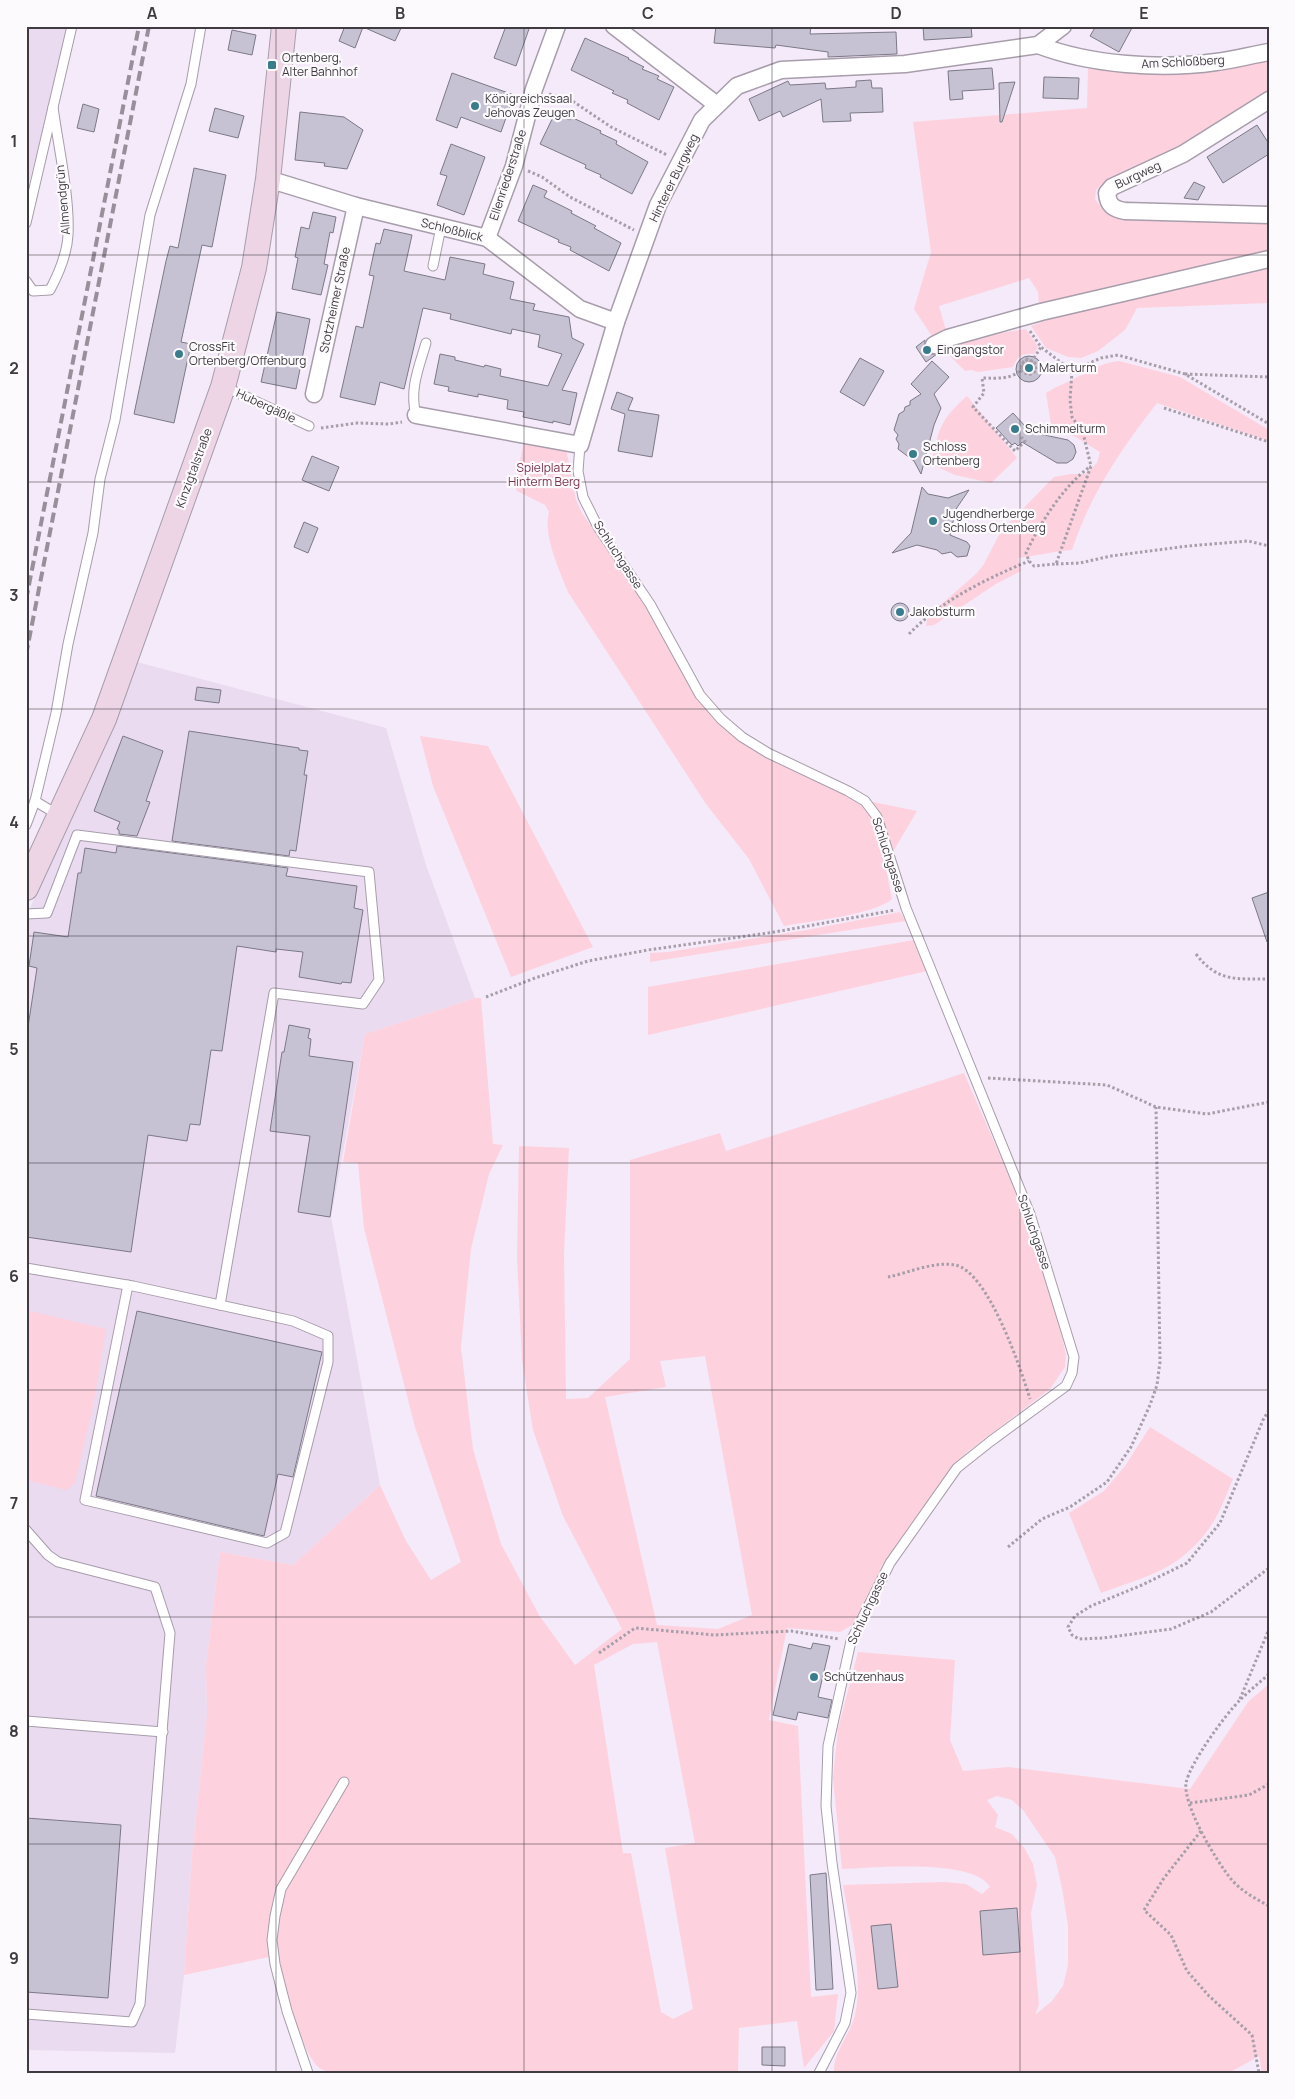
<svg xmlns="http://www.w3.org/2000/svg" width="1295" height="2099" viewBox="0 0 1295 2099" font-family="Manrope,sans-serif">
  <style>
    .built { fill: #eadbf0 }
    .green { fill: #fed1de; fill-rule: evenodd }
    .building { fill: #c6c2d3; stroke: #7c7987 }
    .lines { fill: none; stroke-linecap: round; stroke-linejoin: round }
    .service-casing { stroke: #a79dab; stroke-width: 11 }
    .minor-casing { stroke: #a79dab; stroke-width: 19 }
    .secondary-casing { stroke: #a79dab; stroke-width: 26 }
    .path { stroke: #a69ea9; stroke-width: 3; stroke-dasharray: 2.5 2.5; stroke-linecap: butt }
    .service { stroke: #fff; stroke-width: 9 }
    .minor { stroke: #fff; stroke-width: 16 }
    .secondary { stroke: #edd5e6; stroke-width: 24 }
    .rail { stroke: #978f9a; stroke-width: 4; stroke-dasharray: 10 5; stroke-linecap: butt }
    .grid { fill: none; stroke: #3f3b41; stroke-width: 1; stroke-opacity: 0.55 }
    .poi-dot { fill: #397d8c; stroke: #fdfafd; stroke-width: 2 }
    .labels { text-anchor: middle; stroke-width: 4.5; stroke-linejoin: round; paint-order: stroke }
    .poi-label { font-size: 12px; fill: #3f3b41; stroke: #fdfafd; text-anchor: start }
    .street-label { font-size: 12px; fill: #3f3b41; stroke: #fdfafd }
    .park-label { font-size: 12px; fill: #7a324e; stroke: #fdfafd }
    .neatline { fill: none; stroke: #3f3b41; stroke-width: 2 }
    .grid-label { font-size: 16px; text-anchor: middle; font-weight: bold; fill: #3f3b41 }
  </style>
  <rect width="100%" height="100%" fill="#f5eaf9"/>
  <g class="built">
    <path d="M26,26H69L26,195Z"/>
    <path d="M133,661L386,728L426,865L475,998L365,1034L331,1217L380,1485L293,1565L220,1552L206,1665L207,1715L192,1855L184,1975L175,2053L26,2050V918Z"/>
  </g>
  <g class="green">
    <path d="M1269,58V91L1177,150L1101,185L1096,190L1095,199L1103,210L1112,216L1269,222V252L1039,305L1038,292L1029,278L939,306L947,334L935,341L914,309L931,252L913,122L1087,108L1088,69L1150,73L1222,69Z"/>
    <path d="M1269,269V303L1137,308L1125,330L1098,351L1081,358L1068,357L1046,348L1031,326L1047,320L1153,293L1172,291Z"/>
    <path d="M1026,329L1038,347L1034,354C1023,353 1017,356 1013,367L978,372L971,370L965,371L945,351L973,337Z"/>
    <path d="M1119,361L1180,377L1269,430V441L1157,403C1121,449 1090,495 1072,550C1053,551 1037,556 1018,558L1021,571L996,584L934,625L926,626L928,616L977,573L984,564L1001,531L1054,477L1071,474H1085L1097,463L1100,452L1074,436L1052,430L1046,393C1055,387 1064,384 1074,379C1092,370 1098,364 1119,361Z"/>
    <path d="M967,396L1017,458L991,483L955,475L931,464C939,429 939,421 967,396Z"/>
    <path d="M524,441L566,448L576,500L582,513L649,610L685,678L702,704L721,725L742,743L777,762L857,800C883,824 885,866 892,899C874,915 809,921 784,926L749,859L706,804L568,592C559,569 543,536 549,512L545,505L517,491L515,486Z"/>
    <path d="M420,736L488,746L593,947L511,977L433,786Z"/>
    <path d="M873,802L917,811L894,850Z"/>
    <path d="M900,912L906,921L650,962V953L668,952L807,930Z"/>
    <path d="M914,940L927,971L648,1035V987Z"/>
    <path d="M475,998H481L493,1144L503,1145L489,1174L471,1249L461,1347L473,1449L501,1544L539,1615L575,1665L622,1629L563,1516L533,1430L522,1360L517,1258L519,1146L569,1148L564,1254L566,1399L588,1398L630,1359V1160L720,1133L726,1151L964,1073L1009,1176L1034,1243L1058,1320L1066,1355L1065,1367L1050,1389L966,1453L945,1477L883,1565L860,1614L852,1625L840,1632L787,1628L769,1720L798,1726L811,1997L838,1994L834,2031L804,2068L797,2021L739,2028L738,2072L346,2073C339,2072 330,2073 323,2070C302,2063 284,1977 278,1955L184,1975L192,1855L207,1715L206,1665L220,1552L293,1565L380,1485L406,1541L431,1580L461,1562L415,1427L364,1228L358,1163L343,1162L365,1034ZM705,1356L752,1615L718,1629L657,1625L605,1397L666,1387L660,1361ZM657,1642L695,1843L665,1848L693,2009L673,2019L661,2012L631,1853H623L594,1665L633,1644Z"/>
    <path d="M26,1310L106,1329L93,1406L75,1483L66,1490L26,1480Z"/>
    <path d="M1150,1427L1233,1479C1226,1495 1220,1513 1210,1527C1180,1570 1147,1576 1101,1593L1069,1513L1104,1491L1125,1466Z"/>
    <path d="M858,1652L955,1660L950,1740L963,1771L1008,1767L1190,1789L1248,1702L1269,1684V2073H1262L1259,2056L1229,2073H834C833,2051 850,2036 855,2015C864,1975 850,1926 843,1885L945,1882L966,1884L982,1894L990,1887C974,1858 873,1868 842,1869L833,1778L838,1729ZM997,1796L1012,1800L1023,1810L1055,1857L1062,1888L1068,1925V1965L1063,1986L1052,2001L1035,2015L1039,2005L1031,1913L1037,1885L1033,1864L1025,1849L1012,1834L995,1827L998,1815L987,1800Z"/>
  </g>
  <g class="building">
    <path d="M345,26H402L395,41L363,27L355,48L339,41Z"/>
    <path d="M506,26H530L516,66L494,58Z"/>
    <path d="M716,26H811L810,34L896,32L897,54L828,57V52L776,45L775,48L714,43Z"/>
    <path d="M923,26H971L972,37L924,40Z"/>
    <path d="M1096,26H1133L1119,52L1090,36Z"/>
    <path d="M232,30L256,35L252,55L228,50Z"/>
    <path d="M585,38L629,58L628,59L644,67L642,69L659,76L657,79L674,87L659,120L627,103L628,100L612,93L614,91L571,70Z"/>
    <path d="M992,68L994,89L962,91L963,99L950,100L948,71Z"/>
    <path d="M452,73L514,95L501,132L461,117L457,128L436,120Z"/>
    <path d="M1044,77L1079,78L1078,99L1043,98Z"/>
    <path d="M871,80L872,88H882L883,112L850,113L851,121L823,122L821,99L783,117L780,111L759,121L749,99L788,81L790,85L825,83L826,89L856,87V81Z"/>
    <path d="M1015,82L1002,122H1000L999,83Z"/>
    <path d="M83,104L99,109L94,132L77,128Z"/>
    <path d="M215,108L244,116L238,138L209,131Z"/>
    <path d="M300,112L344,117L363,130L347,169L324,166L325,163L295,160Z"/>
    <path d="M555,113L570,120L571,117L601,131L600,133L617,141L616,144L648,162L632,194L600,177L601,175L585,168L586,165L540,144Z"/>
    <path d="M1257,125L1269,144V154L1223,183L1207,157Z"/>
    <path d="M451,144L485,157L464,215L437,205L447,176L440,174Z"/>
    <path d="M194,168L226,175L212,247L202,245L181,342L191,344L174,423L134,414L166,261L170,246L178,248Z"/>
    <path d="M1194,182L1205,187L1198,200L1184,198Z"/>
    <path d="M533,185L547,191L544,197L572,211L571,213L596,226L594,228L621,243L609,271L570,250L571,247L558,242L559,240L518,221Z"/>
    <path d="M313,212L336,217L333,233L330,232L324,264L328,265L321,295L292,289L298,258L295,257L301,227L309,229Z"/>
    <path d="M384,229L412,235L404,271L445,280L450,257L485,264L483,274L514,282L510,299L535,304L533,310L569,317L572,338L584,344L562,390L577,393L570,425L553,421V423L523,417L524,412L507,409L508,400L478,394V397L448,391L449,387L434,384L440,354L455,357V360L484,367L485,365L501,369L500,376L548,386L562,354L538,347L540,335L512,329L511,334L450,319L451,314L423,308L404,389L380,382L375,405L340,397L356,326L363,328L374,276L369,275L376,243L380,244Z"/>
    <path d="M277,312L310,319L296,389L261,382Z"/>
    <path d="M925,340V350L929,354H937L926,362L916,347Z"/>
    <circle cx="1029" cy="369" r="13"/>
    <path d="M860,358L884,371L864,406L840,392Z"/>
    <path d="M932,361L949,377L934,394L941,408L934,425L921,474L914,461L898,449L899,444L896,439L898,435L894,430L899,414L904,411L905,407L910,405V401L921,394L911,384Z"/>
    <path d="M617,392L633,398L628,410L659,415L652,457L618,451L625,414L611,409Z"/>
    <path d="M1013,413L1025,426L1028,424L1035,433L1068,440L1074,445L1076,452L1073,459L1067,463H1057L1022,442L1018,446L1015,443L1012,445L996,428Z"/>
    <path d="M312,456L339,467L329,491L302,480Z"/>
    <path d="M922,487L928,494L948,498L969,490L956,509L950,535L967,542L970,546L967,556L957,557L951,552L942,554L937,550L917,545L892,553L911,533Z"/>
    <path d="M304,522L318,528L308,553L294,547Z"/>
    <circle cx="900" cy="612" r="9"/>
    <path d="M197,687L221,690L219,703L195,700Z"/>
    <path d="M189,731L299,748V750L308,751L304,775H307L296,851L290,850L289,856L172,841Z"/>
    <path d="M123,736L163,751L146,801L150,802L137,836L119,834V830L117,829L120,822L94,811Z"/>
    <path d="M117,846L288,868L286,876L357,886L354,908L363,910L351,983L342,982L341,984L299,977L303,952L276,949V952L237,946L222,1051L211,1050L200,1125L190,1124L187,1141L148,1135L131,1252L26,1237V1040L37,968L29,966L34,932L68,937L78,873H81L85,848L116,853Z"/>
    <path d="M1269,892V941L1267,942L1252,898Z"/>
    <path d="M289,1025L310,1029L308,1038L311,1039L309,1056L353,1062L330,1217L298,1212L310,1136L270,1131L282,1052H284Z"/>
    <path d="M137,1311L322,1352L293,1477L278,1474L264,1536L96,1496Z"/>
    <path d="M813,1643L830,1646L818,1697L832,1700L828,1718L798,1712L796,1720L773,1715L789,1644L811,1649Z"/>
    <path d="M26,1818L121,1825L108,1998L26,1992Z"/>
    <path d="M826,1873L833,1989L816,1990L810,1875Z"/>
    <path d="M1017,1908L1020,1952L983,1955L980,1911Z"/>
    <path d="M891,1924L898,1987L878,1989L871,1926Z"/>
    <path d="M762,2047H785V2066L762,2065Z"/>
  </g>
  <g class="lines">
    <g class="service-casing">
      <g id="service">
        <path d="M26,223L72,26"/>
        <path d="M433,266L441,227"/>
        <path d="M26,281L33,291L50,290C59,273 67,255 68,235C70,197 58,145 53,107"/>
        <path d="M225,387L309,426"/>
        <path d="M416,415C409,390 419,367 426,343"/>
        <path d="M580,445L578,471L583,497L598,527L650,604L700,695L721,719L742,737L768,753L848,791L865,801L877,817L906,908L1030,1214L1074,1357L1072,1373L1066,1386L991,1441L957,1468L890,1563L851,1641L828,1746L826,1806L832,1863L851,1993L845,2023L819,2073"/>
        <path d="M58,815L35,801L56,713L68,644L93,533L100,479L115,420L150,215L191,84L201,26"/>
        <path d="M26,825L35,801"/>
        <path d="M26,914L47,913L77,835L369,872L379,980L363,1004L274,993L220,1305"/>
        <path d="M26,1268L133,1286L293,1321L328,1336V1362L285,1533L267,1543L85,1500L128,1285"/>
        <path d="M26,1530L48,1555L58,1562L155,1587L170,1633L140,2004L132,2022L26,2014"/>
        <path d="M26,1721L163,1732"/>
        <path d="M308,2073L287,2011L275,1964L272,1940L275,1916L281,1889L344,1782"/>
      </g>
    </g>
    <g class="minor-casing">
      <g id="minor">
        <path d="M614,26L717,105"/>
        <path d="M1038,45C1090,65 1162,70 1216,62C1234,60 1251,55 1269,52"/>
        <path d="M1269,100L1183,154L1112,187L1107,193C1108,205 1113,209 1125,211L1269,215"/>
        <path d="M268,179L356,206L487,238L580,309L616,322"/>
        <path d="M487,238L514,166L534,89L557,26"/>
        <path d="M934,345L948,338L1041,312L1269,259"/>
        <path d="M314,394L356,206"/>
        <path d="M416,415L580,445L616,322L658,205L702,120L737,86L781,70L905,64L1038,45L1063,26"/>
      </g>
    </g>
    <g class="secondary-casing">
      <path id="secondary" d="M26,888L104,719L223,387L254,268L268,179L284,26"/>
    </g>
    <g class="path">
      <path d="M549,94L574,102L611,127L667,155"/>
      <path d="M528,171L542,177L570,197L634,230"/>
      <path d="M1030,331L1041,347L1072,371L1101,358L1118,355L1185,374L1269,424"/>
      <path d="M1072,371L1070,400L1072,417L1083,433L1091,466L1056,564L1034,566L1029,561L1026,553C1040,523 1064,485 1091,466"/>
      <path d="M1185,374L1269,377"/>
      <path d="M1164,408L1269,442"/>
      <path d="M321,428L357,423L389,424L402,422"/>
      <path d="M1021,437L1025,441L1015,451L973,407L984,393L982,378C997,378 1010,380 1021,370L1023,363L1028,359L1036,364V371L1029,375L1021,371L1022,363L1027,359L1032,361L1041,347"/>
      <path d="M1056,564L1080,563L1111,556L1188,546L1248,541L1269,546"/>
      <path d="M909,634C942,600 986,579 1029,561"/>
      <path d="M1196,954C1217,982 1237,979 1269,979"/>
      <path d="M486,997L535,978L588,961L648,950L775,932L895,910"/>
      <path d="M988,1078L1107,1085L1156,1107L1207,1114L1269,1102"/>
      <path d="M888,1277C908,1273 934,1261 955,1265C988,1271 1021,1369 1030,1399"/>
      <path d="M1269,1410L1263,1420L1220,1523L1187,1563L1142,1585L1091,1606L1075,1616L1068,1627L1072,1635L1079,1639L1103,1638L1171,1629L1211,1612L1269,1568"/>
      <path d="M1008,1547L1042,1519L1070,1507L1107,1482L1131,1447L1150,1405L1157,1385L1160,1362L1156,1107"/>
      <path d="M599,1653L635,1628L714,1635L791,1631L839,1639"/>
      <path d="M1269,1674C1259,1683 1249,1691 1240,1700C1225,1715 1190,1763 1186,1783C1183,1806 1217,1862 1231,1879C1241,1891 1256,1899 1269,1906"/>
      <path d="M1240,1699L1269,1629"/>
      <path d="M1190,1803L1249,1795L1269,1784"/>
      <path d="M1201,1831L1164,1878L1144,1910L1171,1935L1187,1971L1209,1996L1252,2035L1259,2073"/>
    </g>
    <use href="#service" class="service"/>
    <use href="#minor" class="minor"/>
    <use href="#secondary" class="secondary"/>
    <g class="rail">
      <path d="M26,600L139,26"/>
      <path d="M26,655L149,26"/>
    </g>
  </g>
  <path class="grid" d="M276,26V2073M524,26V2073M772,26V2073M1020,26V2073M26,255H1269M26,482H1269M26,709H1269M26,936H1269M26,1163H1269M26,1390H1269M26,1617H1269M26,1844H1269"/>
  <g class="poi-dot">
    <rect x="267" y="60" width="10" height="10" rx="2.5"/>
    <circle cx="475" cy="106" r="5"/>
    <circle cx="927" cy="350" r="5"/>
    <circle cx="179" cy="354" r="5"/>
    <circle cx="1029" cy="368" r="5"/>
    <circle cx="1015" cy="429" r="5"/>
    <circle cx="913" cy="454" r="5"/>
    <circle cx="933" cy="521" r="5"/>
    <circle cx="900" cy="612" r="5"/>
    <circle cx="814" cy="1677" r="5"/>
  </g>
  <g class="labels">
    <g class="poi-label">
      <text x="282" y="62">Ortenberg,<tspan x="282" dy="14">Alter Bahnhof</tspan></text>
      <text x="485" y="103">Königreichssaal<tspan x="485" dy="14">Jehovas Zeugen</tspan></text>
      <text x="189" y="351">CrossFit<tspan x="189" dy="14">Ortenberg/Offenburg</tspan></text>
      <text x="937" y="354">Eingangstor</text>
      <text x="1039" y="372">Malerturm</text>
      <text x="1025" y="433">Schimmelturm</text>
      <text x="923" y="451">Schloss<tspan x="923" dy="14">Ortenberg</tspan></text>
      <text x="943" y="518">Jugendherberge<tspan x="943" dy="14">Schloss Ortenberg</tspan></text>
      <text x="910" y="616">Jakobsturm</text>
      <text x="824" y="1681">Schützenhaus</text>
    </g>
    <g class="street-label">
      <text transform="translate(1183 62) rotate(-3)" y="4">Am Schloßberg</text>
      <text transform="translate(508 175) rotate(-72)" y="4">Ellenriederstraße</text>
      <text transform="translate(1138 175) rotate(-25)" y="4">Burgweg</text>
      <text transform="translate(674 178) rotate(-64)" y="4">Hinterer Burgweg</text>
      <text transform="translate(63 200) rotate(-95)" y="4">Allmendgrün</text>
      <text transform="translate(452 230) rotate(14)" y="4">Schloßblick</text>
      <text transform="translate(335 300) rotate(-78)" y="4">Stotzheimer Straße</text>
      <text transform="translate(266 406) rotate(25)" y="4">Hubergäßle</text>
      <text transform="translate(194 468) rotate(-70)" y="4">Kinzigtalstraße</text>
      <text transform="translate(618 555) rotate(57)" y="4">Schluchgasse</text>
      <text transform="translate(888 855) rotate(72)" y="4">Schluchgasse</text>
      <text transform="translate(1034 1232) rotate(71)" y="4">Schluchgasse</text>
      <text transform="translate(868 1608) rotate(-65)" y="4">Schluchgasse</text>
    </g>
    <g class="park-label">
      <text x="544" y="472">Spielplatz<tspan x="544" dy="14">Hinterm Berg</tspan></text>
    </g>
  </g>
  <rect width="1295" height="2099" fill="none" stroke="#fdfafd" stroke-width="55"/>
  <rect x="28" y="28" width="1240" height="2044" class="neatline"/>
  <g class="grid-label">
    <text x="152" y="19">A</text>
    <text x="400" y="19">B</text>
    <text x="648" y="19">C</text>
    <text x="896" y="19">D</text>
    <text x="1144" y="19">E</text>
    <text x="14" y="147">1</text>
    <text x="14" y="374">2</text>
    <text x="14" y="601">3</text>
    <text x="14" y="828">4</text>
    <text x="14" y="1055">5</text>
    <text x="14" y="1282">6</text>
    <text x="14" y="1509">7</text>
    <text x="14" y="1737">8</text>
    <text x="14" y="1964">9</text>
  </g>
</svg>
